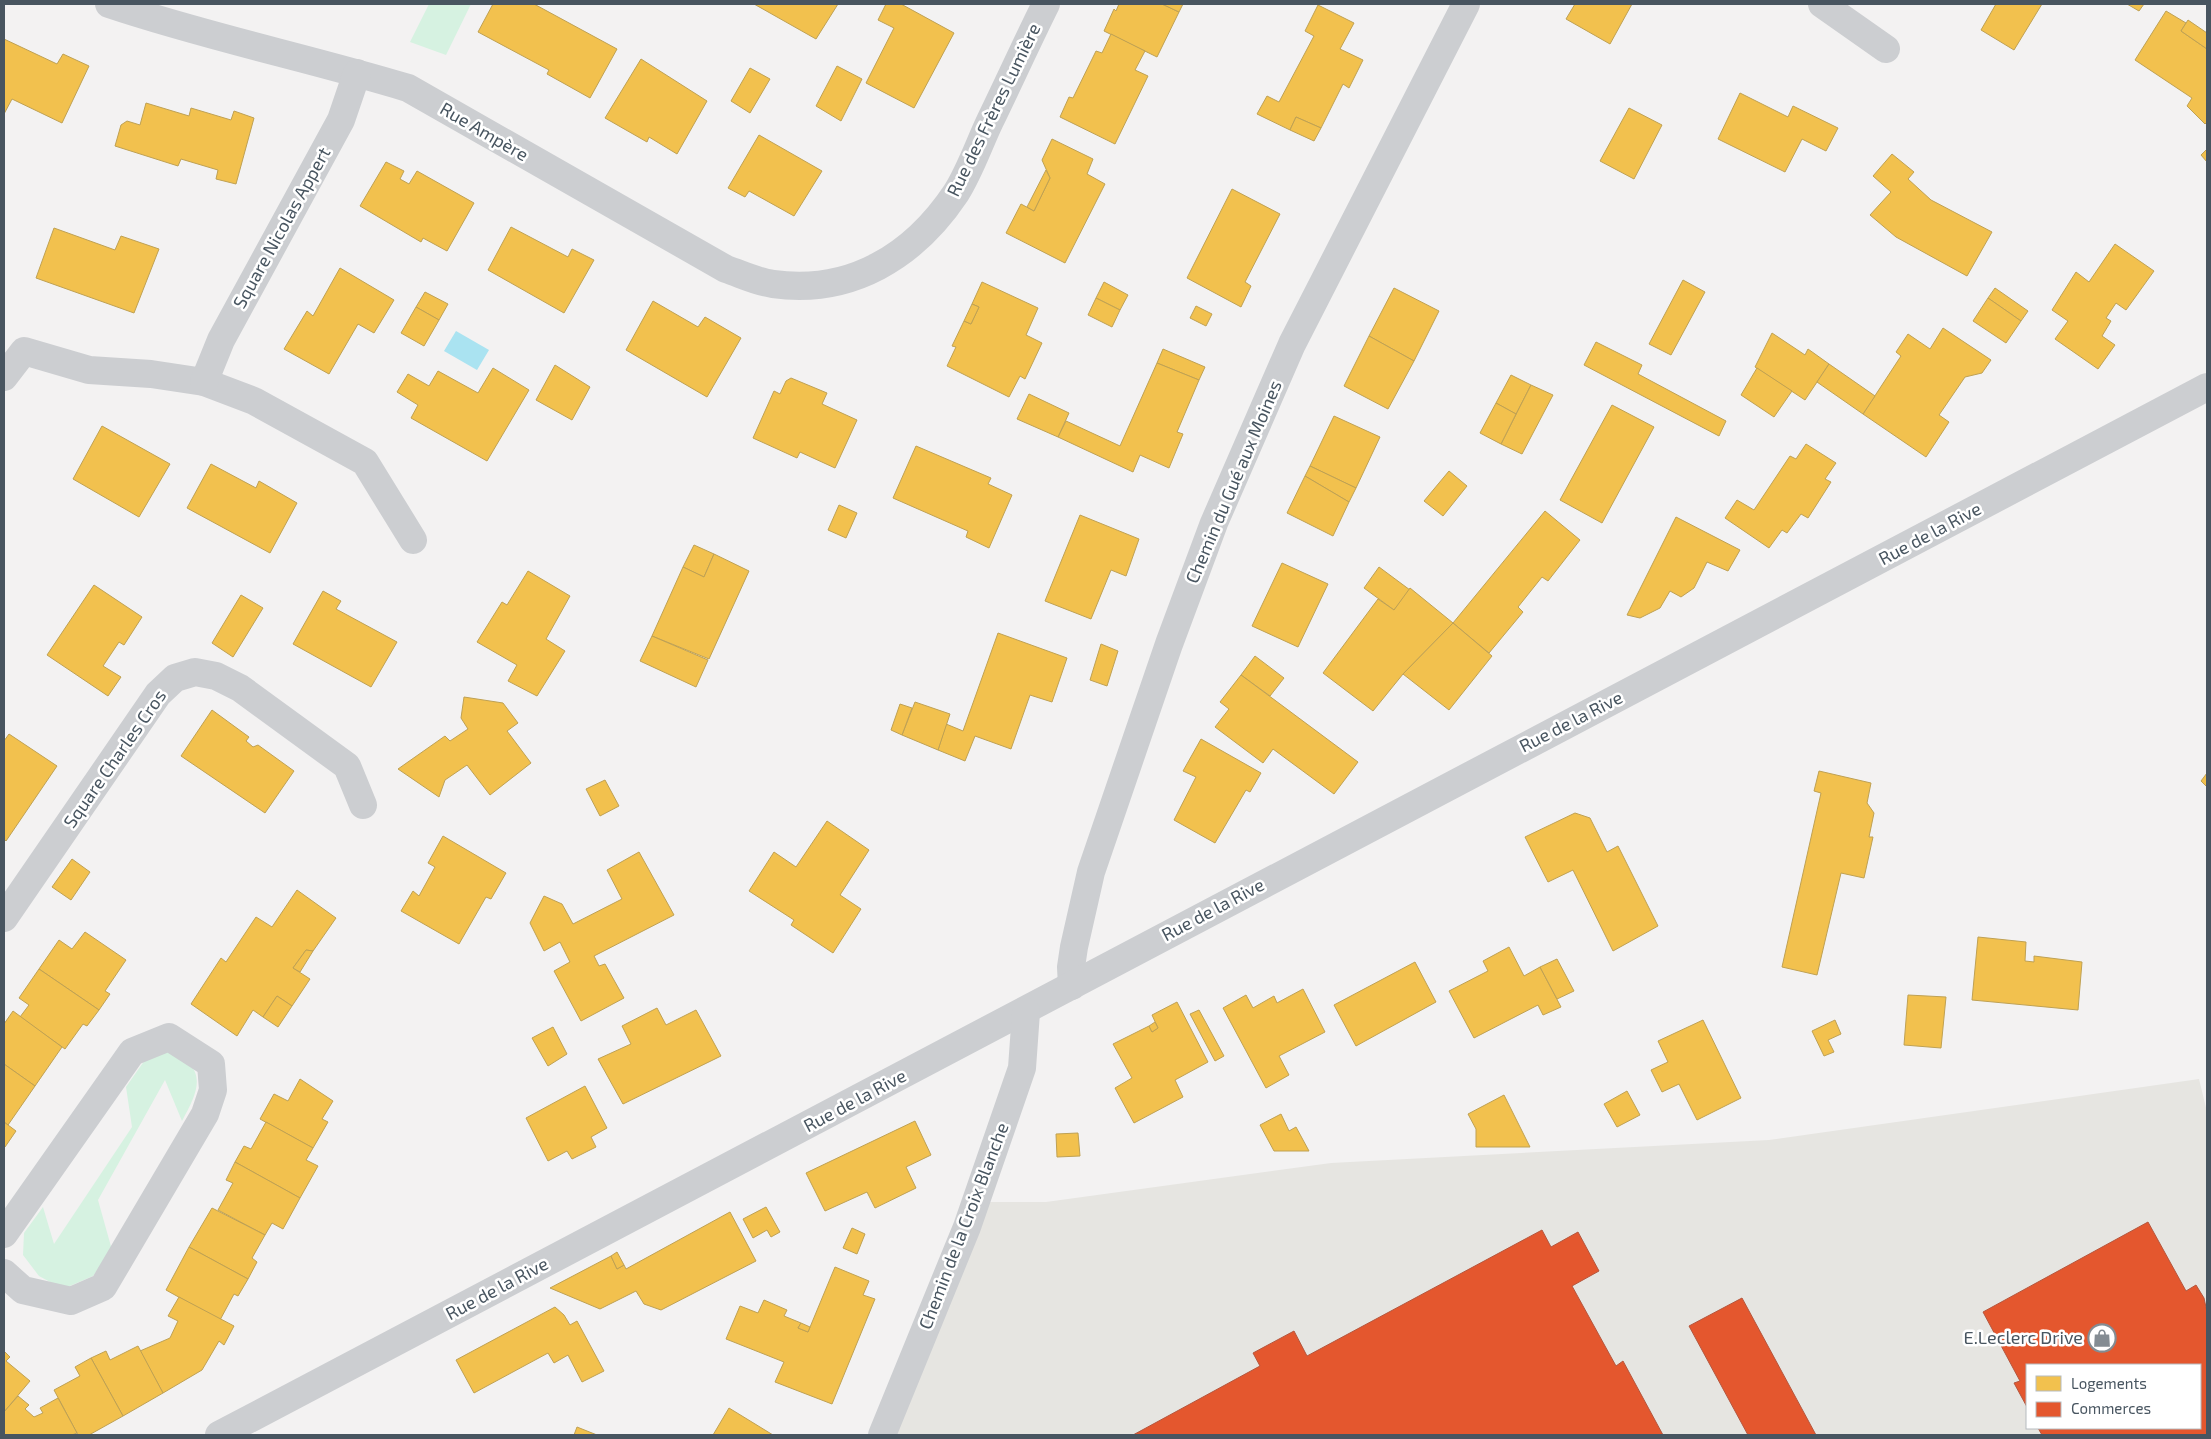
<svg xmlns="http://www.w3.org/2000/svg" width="2211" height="1439" viewBox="0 0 2211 1439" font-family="'Exo 2',sans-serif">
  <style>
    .commercial { fill: #e6e5e1; fill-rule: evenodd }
    .green { fill: #d6f2e1 }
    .water { fill: #aae3f1 }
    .homes { fill: #f2c14e; stroke: #bfa153 }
    .shops { fill: #e4572e; stroke: #b5563d }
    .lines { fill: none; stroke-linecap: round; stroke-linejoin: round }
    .minor { stroke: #ccced1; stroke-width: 28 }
    .labels { text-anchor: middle; stroke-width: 5; stroke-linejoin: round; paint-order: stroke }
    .street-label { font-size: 18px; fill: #485560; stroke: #fff }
    .poi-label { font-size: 18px; fill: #485560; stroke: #fff; text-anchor: end }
  </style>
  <rect width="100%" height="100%" fill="#f3f2f2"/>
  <path class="commercial" d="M2199,1079L2207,1112V1435H881L976,1202H1046L1331,1163L1769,1140ZM2027,1365H2200V1428H2027Z"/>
  <g class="green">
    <path d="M429,4H471L446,55L410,42Z"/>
    <path d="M165,1051C209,1065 200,1089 182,1121L165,1080L98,1200L112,1250L93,1276L63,1289L39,1276L23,1255L24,1233L43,1207L54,1244L132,1127L126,1087L147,1057Z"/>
  </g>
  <path class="water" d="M456,331L489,350L477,370L444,351Z"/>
  <g class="homes">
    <path d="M493,4H534L617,49L590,98L547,74L549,70L478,32Z"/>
    <path d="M754,4H838L816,39Z"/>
    <path d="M886,4H901L954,33L914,108L866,83L894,28L878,20Z"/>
    <path d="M1119,4H1162L1179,12L1157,57L1104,31L1114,9L1116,11Z"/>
    <path d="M1162,4H1183L1179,12Z"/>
    <path d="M1575,4H1632L1610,44L1566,19Z"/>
    <path d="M1996,4H2042L2014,50L1981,30Z"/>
    <path d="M2127,4H2144L2139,11Z"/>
    <path d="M1318,5L1354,23L1340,49L1363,60L1349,88L1343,84L1321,128L1296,117L1290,130L1257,114L1267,96L1279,102L1314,36L1305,31Z"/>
    <path d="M2166,11L2186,23L2181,31L2207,49V122L2205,124L2187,106L2192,98L2135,60Z"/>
    <path d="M2188,20L2207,33V49L2181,31Z"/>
    <path d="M1111,34L1145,51L1135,70L1148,76L1115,144L1060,117L1069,97L1073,98L1096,51L1102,53Z"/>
    <path d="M4,39L57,64L63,54L89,66L62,123L12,99L4,114Z"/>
    <path d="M641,59L707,101L677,154L649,137L647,142L605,118Z"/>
    <path d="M837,66L862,79L841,121L816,106Z"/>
    <path d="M750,68L770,79L750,113L731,101Z"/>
    <path d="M1740,93L1788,117L1793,106L1838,128L1826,151L1802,139L1785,172L1718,139Z"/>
    <path d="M146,103L189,116L191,108L231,120L234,111L254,118L236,184L216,179L218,170L181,159L178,166L115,146L121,125L127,121L140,125Z"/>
    <path d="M1629,108L1662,125L1634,179L1600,161Z"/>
    <path d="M1296,117L1321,128L1314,141L1290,130Z"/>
    <path d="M759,135L822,171L794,216L749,191L745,197L728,188Z"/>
    <path d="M1052,139L1093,159L1087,174L1105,184L1065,263L1006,233L1021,204L1034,211L1050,178L1042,160Z"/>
    <path d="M2207,149V162L2201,155Z"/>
    <path d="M1892,154L1914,172L1908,179L1931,200L1992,232L1967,276L1896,237L1870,215L1891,192L1873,176Z"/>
    <path d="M386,162L404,171L400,179L409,184L417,171L474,203L447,251L423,238L421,242L360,206Z"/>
    <path d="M1046,170L1050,178L1034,211L1027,207Z"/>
    <path d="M1232,189L1280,214L1245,282L1251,286L1241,307L1187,278Z"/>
    <path d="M511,227L568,257L572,249L594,260L564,313L488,270Z"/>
    <path d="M54,228L115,250L121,236L159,249L134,313L36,278Z"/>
    <path d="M2115,244L2154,271L2126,310L2116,303L2106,318L2111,321L2102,336L2115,345L2098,369L2055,339L2068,321L2052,310L2076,272L2089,282Z"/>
    <path d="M340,268L394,300L374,333L358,324L329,374L284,349L307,311L313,316Z"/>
    <path d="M1683,280L1705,292L1671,355L1649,344Z"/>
    <path d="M982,282L1038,308L1026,335L1042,343L1025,379L1020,376L1009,397L947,366L956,347L952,346L964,321L971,324L979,307L972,304Z"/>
    <path d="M1104,282L1128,295L1120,310L1096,298Z"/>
    <path d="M1394,288L1439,311L1414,361L1369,336Z"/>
    <path d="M1995,288L2028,311L2021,321L1988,298Z"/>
    <path d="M425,292L448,304L439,320L416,307Z"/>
    <path d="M1096,298L1120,310L1112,327L1088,315Z"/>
    <path d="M1988,298L2021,321L2006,343L1973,321Z"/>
    <path d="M653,301L698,327L705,317L741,338L707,397L626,350Z"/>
    <path d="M972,304L979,307L971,324L964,321Z"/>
    <path d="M1196,306L1212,314L1206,326L1190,318Z"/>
    <path d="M416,307L439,320L424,346L401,333Z"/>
    <path d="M1943,328L1991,360L1982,373L1965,377L1939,415L1949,422L1926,457L1863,414L1901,356L1896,352L1908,334L1930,349Z"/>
    <path d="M1772,333L1805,355L1808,349L1829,364L1805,400L1755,367Z"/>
    <path d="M1369,336L1414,361L1388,409L1344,386Z"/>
    <path d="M1596,342L1642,365L1638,374L1726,421L1719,436L1584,365Z"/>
    <path d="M1163,349L1205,367L1199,380L1157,363Z"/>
    <path d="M1157,363L1199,380L1177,432L1183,434L1169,468L1140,455L1133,472L1058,437L1066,421L1120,446Z"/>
    <path d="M1829,364L1875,396L1863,414L1817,382Z"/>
    <path d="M555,365L590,387L572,420L536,400Z"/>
    <path d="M493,368L529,390L487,461L411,418L418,405L397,392L408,374L429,386L438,371L478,393Z"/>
    <path d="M1757,368L1792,391L1774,417L1741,395Z"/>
    <path d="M1511,375L1531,385L1516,414L1496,403Z"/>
    <path d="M791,378L827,393L822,404L857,420L835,468L800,452L797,458L753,438L774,391L780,394L786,381Z"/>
    <path d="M1531,385L1553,395L1522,454L1501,444Z"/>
    <path d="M1029,394L1069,413L1058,437L1017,419Z"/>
    <path d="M1496,403L1516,414L1501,444L1480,433Z"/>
    <path d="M1612,405L1654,427L1602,523L1560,500Z"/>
    <path d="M1334,416L1380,437L1356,488L1310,466Z"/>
    <path d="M102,426L170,464L139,517L73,479Z"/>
    <path d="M1806,444L1836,463L1825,479L1831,482L1808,518L1801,514L1787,533L1782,530L1769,548L1725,518L1737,500L1754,510L1790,456L1796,459Z"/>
    <path d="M916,446L991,478L988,484L1012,495L989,548L966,537L968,531L893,498Z"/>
    <path d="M211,464L256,488L259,481L297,503L270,553L187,508Z"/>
    <path d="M1310,466L1356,488L1349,502L1305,476Z"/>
    <path d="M1449,471L1467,486L1443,516L1424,501Z"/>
    <path d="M1305,476L1349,502L1333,536L1287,513Z"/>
    <path d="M839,505L857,513L846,538L828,530Z"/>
    <path d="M1545,511L1580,540L1548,581L1542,577L1518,607L1523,612L1489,653L1453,623Z"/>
    <path d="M1080,515L1139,539L1126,576L1111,570L1091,619L1045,601Z"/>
    <path d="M1676,517L1740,550L1728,571L1707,562L1694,588L1681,597L1670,591L1660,608L1640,618L1627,615Z"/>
    <path d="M694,545L714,554L704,577L683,567Z"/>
    <path d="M714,554L749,571L709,659L652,636L683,567L704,577Z"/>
    <path d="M1282,563L1328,584L1298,647L1252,626Z"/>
    <path d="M1379,567L1410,590L1394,610L1364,588Z"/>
    <path d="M528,571L570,596L546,639L565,651L537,696L508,681L517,665L477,642L502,602L507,605Z"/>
    <path d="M94,585L142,617L124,645L119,642L103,666L121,677L108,696L47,655Z"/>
    <path d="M1410,588L1453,623L1403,674L1373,711L1323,673L1378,599L1394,610Z"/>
    <path d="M323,591L341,601L336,609L397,642L371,687L293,644Z"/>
    <path d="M241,595L263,608L233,657L212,643Z"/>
    <path d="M1453,623L1492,656L1449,710L1403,674Z"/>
    <path d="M998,633L1067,658L1052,702L1030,695L1011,749L975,736L965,761L938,750L946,724L963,731Z"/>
    <path d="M652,636L708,660L696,687L640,661Z"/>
    <path d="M1101,644L1118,651L1107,686L1090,680Z"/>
    <path d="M1255,656L1284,678L1270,696L1241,675Z"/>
    <path d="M1241,675L1358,762L1334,794L1273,749L1263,763L1215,727L1229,709L1220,702Z"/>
    <path d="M464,697L503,703L518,723L507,731L531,763L490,795L467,765L445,780L439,797L398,769L445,736L450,741L468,729L461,718Z"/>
    <path d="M915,702L950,714L938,750L902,735Z"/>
    <path d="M900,704L912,708L902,735L891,730Z"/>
    <path d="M212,710L249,737L246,741L253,747L258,745L294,771L265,813L181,756Z"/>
    <path d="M9,734L57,766L6,841L4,839V741Z"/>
    <path d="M1201,739L1261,773L1250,792L1246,790L1215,843L1174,820L1196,777L1183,771Z"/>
    <path d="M1819,771L1871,783L1867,803L1874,813L1869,837H1873L1864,878L1841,873L1817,975L1782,967L1821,793L1814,791Z"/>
    <path d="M2207,773V787L2201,781Z"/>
    <path d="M605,780L619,806L600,816L586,789Z"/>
    <path d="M1575,813L1590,818L1607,852L1618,846L1658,926L1613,951L1573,870L1548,882L1525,837Z"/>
    <path d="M827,821L869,850L840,895L861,909L833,953L791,925L794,920L749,891L774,852L796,867Z"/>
    <path d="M443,836L506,873L491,899L486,897L459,944L401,911L413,891L419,896L435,867L428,863Z"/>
    <path d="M639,852L674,915L594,956L599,966L605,964L624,998L581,1021L554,971L570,962L560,942L544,951L530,923L544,896L562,904L573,924L622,899L607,870Z"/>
    <path d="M72,859L90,872L71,900L52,887Z"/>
    <path d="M297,890L336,918L313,951L306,950L293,968L310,979L292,1006L277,996L263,1017L253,1010L237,1036L191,1004L221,958L226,962L256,917L272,927Z"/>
    <path d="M85,932L126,960L105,991L110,994L99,1010L39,969L59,940L72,949Z"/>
    <path d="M1978,937L2026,942L2025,961L2034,962V956L2082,962L2078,1010L1972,1000Z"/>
    <path d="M1509,947L1524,976L1540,967L1561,1007L1543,1015L1538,1005L1474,1038L1449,991L1488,971L1483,961Z"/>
    <path d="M306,950L313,951L300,972L293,968Z"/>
    <path d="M1557,959L1574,991L1557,999L1540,967Z"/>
    <path d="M1415,962L1436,1002L1356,1046L1334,1005Z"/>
    <path d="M39,969L99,1010L87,1026L83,1024L65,1049L20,1017L29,1005L19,998Z"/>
    <path d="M1303,989L1325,1032L1279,1056L1289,1075L1266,1088L1223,1008L1246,995L1253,1008L1274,996L1277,1003Z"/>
    <path d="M1908,995L1946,997L1941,1048L1904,1045Z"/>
    <path d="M277,996L292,1006L278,1027L263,1017Z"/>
    <path d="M1177,1002L1208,1062L1175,1080L1183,1097L1134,1123L1115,1088L1132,1078L1113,1044L1149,1026L1152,1032L1158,1028L1152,1015Z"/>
    <path d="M657,1008L666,1025L696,1010L721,1056L623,1104L598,1059L631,1044L622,1026Z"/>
    <path d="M1199,1010L1224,1056L1215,1061L1190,1014Z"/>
    <path d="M13,1011L62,1047L35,1086L4,1064V1024Z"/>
    <path d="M1703,1020L1741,1098L1697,1120L1679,1084L1662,1092L1651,1070L1668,1062L1658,1041Z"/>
    <path d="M1835,1020L1841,1034L1828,1040L1834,1052L1824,1056L1812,1031Z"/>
    <path d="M1155,1022L1158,1028L1152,1032L1149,1026Z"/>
    <path d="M553,1027L567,1054L548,1066L532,1038Z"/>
    <path d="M4,1064L35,1086L8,1125L4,1122Z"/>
    <path d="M300,1079L333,1101L322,1119L328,1122L313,1148L260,1119L274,1094L288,1101Z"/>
    <path d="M585,1086L607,1128L591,1137L596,1147L572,1159L567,1151L548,1161L526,1118Z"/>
    <path d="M1627,1091L1640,1115L1617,1127L1604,1104Z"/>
    <path d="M1504,1095L1530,1147H1476V1129L1468,1114Z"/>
    <path d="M1281,1114L1289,1131L1296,1127L1309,1151H1274L1260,1125Z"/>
    <path d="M915,1121L931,1155L906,1167L916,1188L875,1208L867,1192L825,1211L806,1173Z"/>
    <path d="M4,1122L16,1131L5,1147H4Z"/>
    <path d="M266,1122L313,1148L306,1160L318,1166L300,1198L235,1162L244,1146L251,1149Z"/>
    <path d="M1078,1133L1080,1156L1057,1157L1056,1134Z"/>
    <path d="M235,1162L300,1198L283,1229L272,1223L265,1235L218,1210L233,1183L226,1180Z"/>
    <path d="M766,1207L780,1232L771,1237L767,1230L753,1238L743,1219Z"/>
    <path d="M212,1208L265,1235L252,1258L257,1262L248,1279L189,1247Z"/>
    <path d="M730,1212L756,1261L661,1310L644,1304L636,1291L600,1309L550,1288L611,1256L617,1269L624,1265L626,1269Z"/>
    <path d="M852,1228L865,1234L857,1254L843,1248Z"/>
    <path d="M189,1247L248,1279L238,1296L234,1294L220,1320L166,1290Z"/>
    <path d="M617,1252L624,1265L617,1269L611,1256Z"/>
    <path d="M835,1267L869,1281L863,1295L875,1299L832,1404L775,1382L784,1362L726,1339L740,1306L758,1313L764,1300L787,1310L784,1316L801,1323L798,1328L808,1332Z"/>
    <path d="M179,1297L234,1326L224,1345L219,1341L202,1370L163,1393L140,1351L170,1338L178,1321L168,1316Z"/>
    <path d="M555,1307L564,1315L570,1325L577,1321L604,1371L582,1382L568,1355L554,1363L548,1353L474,1393L456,1360Z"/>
    <path d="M801,1323L810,1327L808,1332L798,1328Z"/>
    <path d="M138,1346L163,1393L123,1416L91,1358L106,1351L110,1360Z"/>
    <path d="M4,1351L10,1357L6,1361L30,1381L4,1412Z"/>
    <path d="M91,1358L123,1416L89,1435H78L54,1390L80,1376L75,1367Z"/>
    <path d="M18,1396L29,1405L25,1409L34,1417L43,1413L40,1408L58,1398L77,1433L72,1435H4V1412Z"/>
    <path d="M729,1408L773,1435H713Z"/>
    <path d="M577,1427L597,1435H574Z"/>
  </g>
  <g class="shops">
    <path d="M2148,1222L2186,1291L2196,1285L2204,1298L2207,1312V1435H2042L2038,1428H2200V1365H2027V1407L2014,1383L2020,1381L1983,1312Z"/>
    <path d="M1542,1230L1551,1247L1578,1232L1599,1271L1572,1286L1616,1366L1623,1361L1663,1435H1133L1260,1366L1253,1353L1294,1331L1307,1356Z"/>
    <path d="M1742,1298L1816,1435H1748L1689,1326Z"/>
  </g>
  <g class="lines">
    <g class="minor">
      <path d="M109,4C207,37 309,58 408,88L726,269C741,274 757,282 773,284C851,295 914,256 956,193C970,171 979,144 990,121C1009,82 1027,42 1046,4"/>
      <path d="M1822,4L1886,49"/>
      <path d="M4,377L24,351L89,370L151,374L204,382L254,401L365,462L413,540"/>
      <path d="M204,382L221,340L341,120L357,73"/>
      <path d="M4,918L158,694L175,678L195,672L216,676L240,688L347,766L363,805"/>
      <path d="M1072,986L1071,967L1074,947L1091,872L1169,644L1214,523L1292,344L1466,4"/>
      <path d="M4,1234L132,1052L169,1037L211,1064L213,1090L205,1114L103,1287L71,1301L23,1290L4,1273"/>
      <path d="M219,1435L2207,387"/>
      <path d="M882,1435L967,1227L1022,1068L1026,1012"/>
    </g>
  </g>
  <defs>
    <g id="shop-ring" transform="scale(1.4375)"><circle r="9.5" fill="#fff" stroke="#848c93" stroke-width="1.5"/><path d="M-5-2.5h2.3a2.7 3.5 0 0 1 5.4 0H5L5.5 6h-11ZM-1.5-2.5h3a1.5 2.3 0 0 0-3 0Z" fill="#848c93"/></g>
  </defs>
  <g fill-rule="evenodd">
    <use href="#shop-ring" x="2102" y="1338"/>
  </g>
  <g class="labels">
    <g class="street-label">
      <text transform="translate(994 110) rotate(-64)" y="6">Rue des Frères Lumière</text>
      <text transform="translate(484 132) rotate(30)" y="6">Rue Ampère</text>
      <text transform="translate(282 228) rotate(-61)" y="6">Square Nicolas Appert</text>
      <text transform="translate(1234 482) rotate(-67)" y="6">Chemin du Gué aux Moines</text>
      <text transform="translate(1930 534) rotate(-28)" y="6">Rue de la Rive</text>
      <text transform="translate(1571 722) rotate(-27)" y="6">Rue de la Rive</text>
      <text transform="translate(115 759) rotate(-55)" y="6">Square Charles Cros</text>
      <text transform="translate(1213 910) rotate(-28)" y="6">Rue de la Rive</text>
      <text transform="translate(855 1101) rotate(-28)" y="6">Rue de la Rive</text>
      <text transform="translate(964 1226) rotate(-69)" y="6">Chemin de la Croix Blanche</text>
      <text transform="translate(497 1289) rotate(-28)" y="6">Rue de la Rive</text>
    </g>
    <g class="poi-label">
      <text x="2083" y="1344">E.Leclerc Drive</text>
    </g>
  </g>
  <rect width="2211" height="1439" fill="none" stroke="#485560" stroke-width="10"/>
  <rect x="2026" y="1364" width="175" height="65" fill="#ffffff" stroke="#b6bbbf"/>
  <rect x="2036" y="1376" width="25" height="15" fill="#f2c14e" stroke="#b6bbbf"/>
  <text x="2071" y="1389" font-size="15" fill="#485560">Logements</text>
  <rect x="2036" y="1402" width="25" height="15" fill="#e4572e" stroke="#b6bbbf"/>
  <text x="2071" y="1414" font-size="15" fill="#485560">Commerces</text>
</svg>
